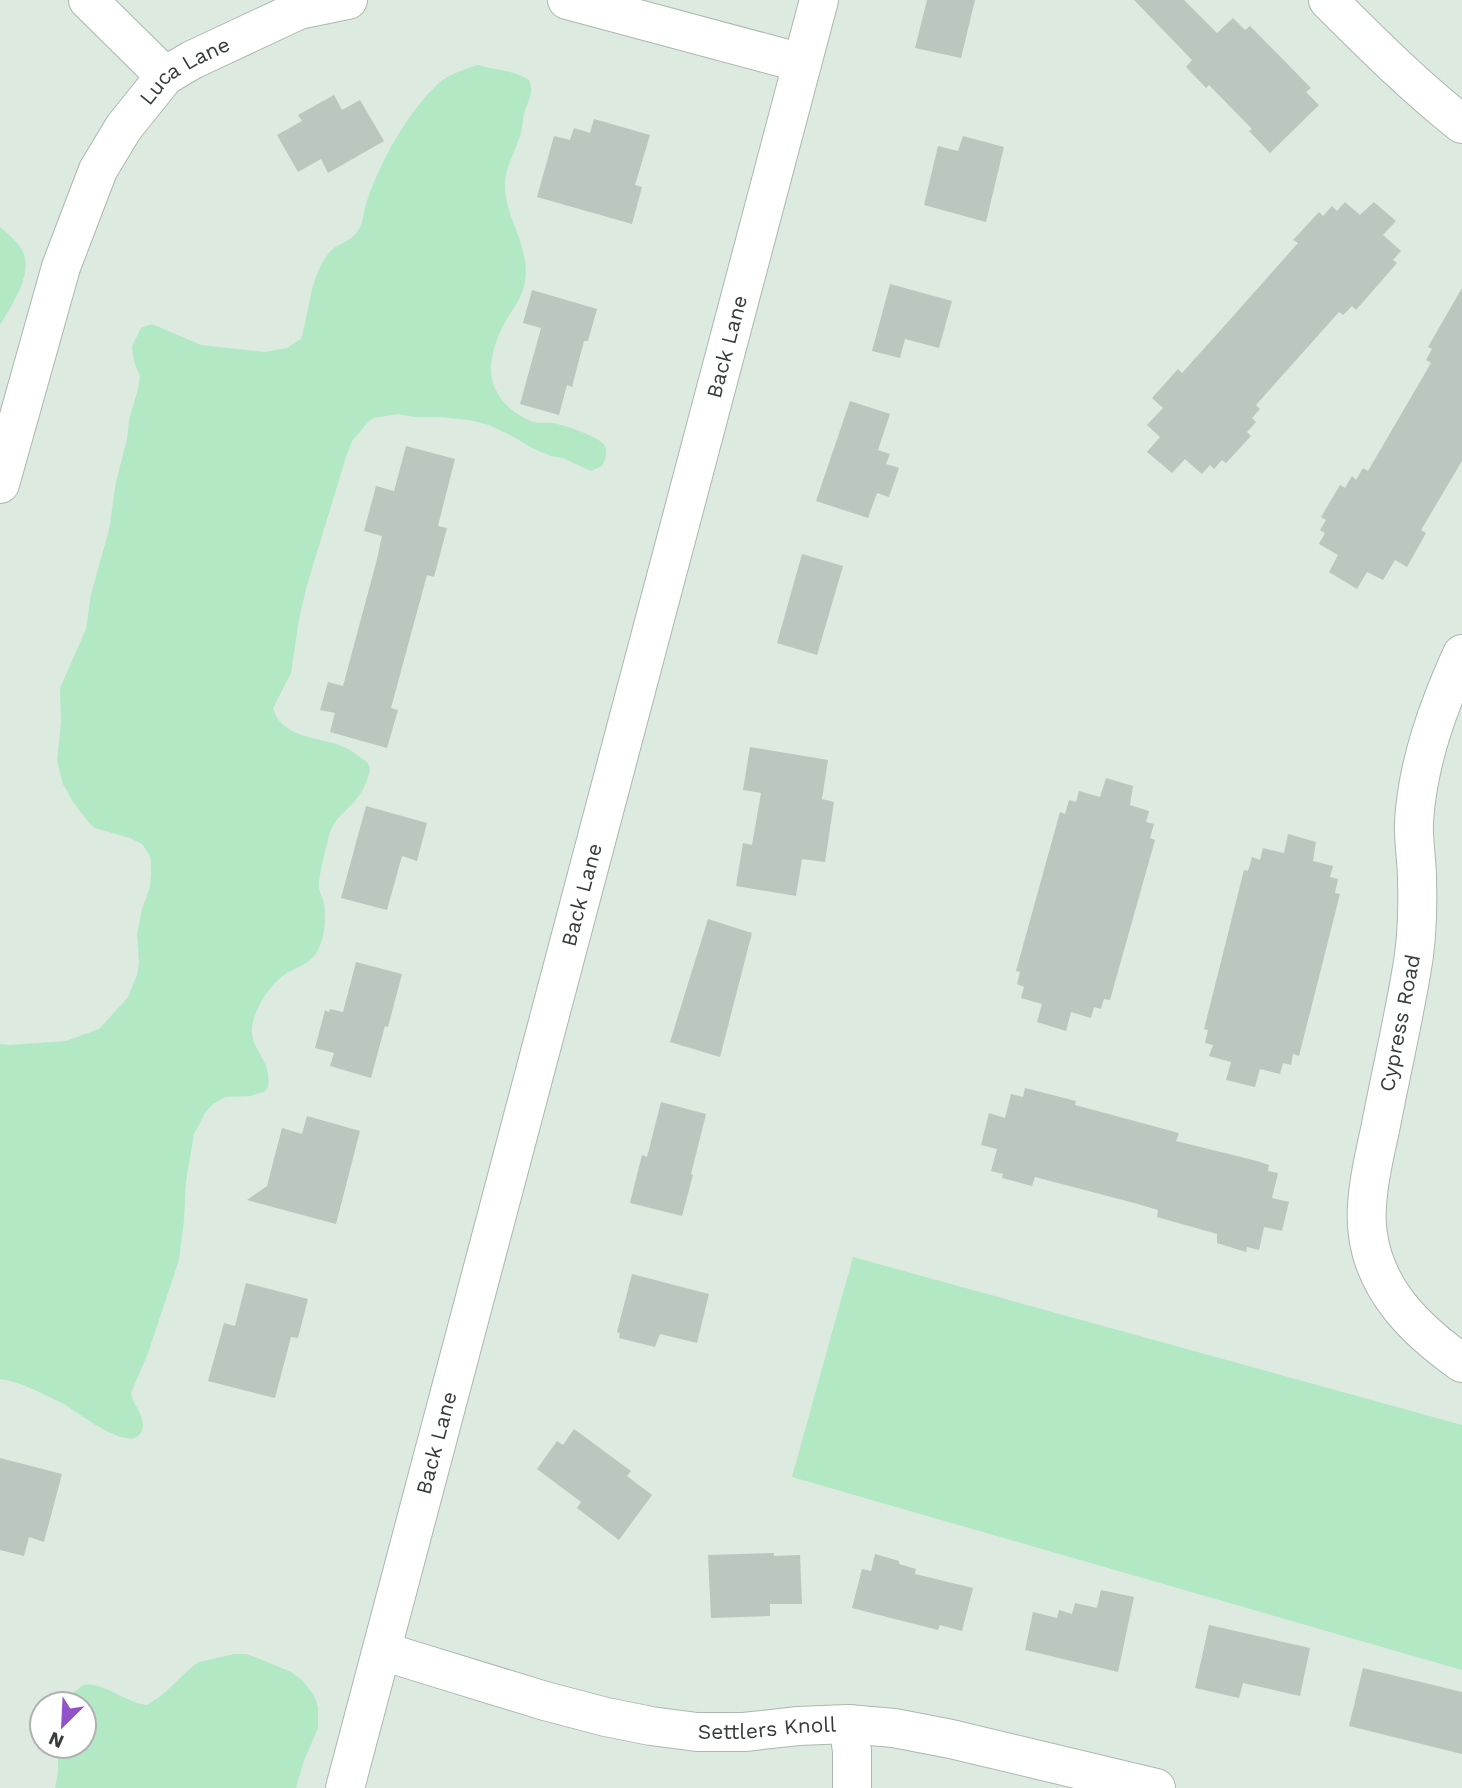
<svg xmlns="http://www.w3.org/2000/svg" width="1462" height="1788" viewBox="0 0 1462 1788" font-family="'Work Sans',sans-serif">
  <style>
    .green { fill: #b2e8c4 }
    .building { fill: #b9c7be }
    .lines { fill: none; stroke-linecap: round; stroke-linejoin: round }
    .minor-casing { stroke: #aab8ae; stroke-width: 40 }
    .minor { stroke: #fff; stroke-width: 38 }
    .labels { text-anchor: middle; stroke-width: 5; stroke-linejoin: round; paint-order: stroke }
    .street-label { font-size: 21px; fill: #363c38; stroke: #fff }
  </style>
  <rect width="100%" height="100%" fill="#dceae0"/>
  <g class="green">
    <path d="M478,65C495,70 513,70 529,80C534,92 529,99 525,110C522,119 523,128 520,136C515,152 506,166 505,182C503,216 531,246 525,281C523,294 517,304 510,314C500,329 493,347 491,364C488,389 508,413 531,421C538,424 545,422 552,423C562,424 601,437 605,446C608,452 605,461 602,466L591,471L563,458L551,456L534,449L512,436L489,425L470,420L440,417H414L398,414L374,418L369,421L352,441L346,457L307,585L299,619L291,673L273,708C280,735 311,737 333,743C344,746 353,751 361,758C366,761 370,764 370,770C370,772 367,778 367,780C365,785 363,790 360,794C349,811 334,816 329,836C326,847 318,878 319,888C320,894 323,898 324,903C326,919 325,936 318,950C311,964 296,967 284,975C270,986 260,1000 254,1018C244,1049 273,1056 268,1087L264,1092L250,1096L225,1097L213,1104L205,1113L194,1134L186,1181L184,1220L179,1260L148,1353L131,1393C132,1405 150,1420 140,1434C127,1452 75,1410 62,1403C43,1394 21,1382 0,1379V1044L9,1045L66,1041L99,1029L122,1004L128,997L137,975L139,963L137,934L142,909L150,887L151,873V860L149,854L142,844L130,838L95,828L90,824L73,802L63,784L57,761L61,722L60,688L86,629L91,594L109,530L116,482L127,439L129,420L138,389L140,376L134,362L132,346L141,328L152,324L201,345L265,352L287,348L301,339C310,311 309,279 328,254C338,241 352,244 360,227C364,219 364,209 367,201C381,160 407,113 439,83C449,74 465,69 478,65Z"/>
    <path d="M0,227C6,232 21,245 23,252C33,275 11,306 0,325Z"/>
    <path d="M853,1257L1462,1425V1670L792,1477Z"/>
    <path d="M234,1654H246L260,1659L291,1672L302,1680L314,1695L318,1707V1728L303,1763L296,1788H55L58,1773V1746H84V1704H65C68,1698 70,1696 75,1691C78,1690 81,1686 84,1685C101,1681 129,1704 147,1705L162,1695L194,1665L199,1662Z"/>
  </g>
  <g class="building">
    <path d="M927,0H975L961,58L915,48Z"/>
    <path d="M1134,0H1184L1217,33L1233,18L1245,30L1250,26L1311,88L1306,92L1319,105L1270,153L1249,131L1252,129L1209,85L1206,88L1186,67L1192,60L1191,59Z"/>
    <path d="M334,95L342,110L360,100L384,141L328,173L321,159L298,172L277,135L302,121L298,115Z"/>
    <path d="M594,119L650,135L635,185L642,187L632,224L537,197L554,136L570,140L574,128L590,133Z"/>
    <path d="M963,136L1004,147L986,222L924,205L938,146L958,151Z"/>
    <path d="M1345,202L1360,215L1374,202L1396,221L1383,235L1401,251L1393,260L1397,263L1356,310L1352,306L1343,315L1339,312L1256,405L1260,409L1252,418L1256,422L1247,432L1251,436L1226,463L1222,460L1214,469L1210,465L1202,474L1185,459L1172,473L1147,452L1160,437L1147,425L1163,408L1152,398L1178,369L1182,373L1227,323L1298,243L1293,240L1319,212L1323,216L1332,206L1337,211Z"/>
    <path d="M890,284L952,301L939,348L905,339L900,358L872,351Z"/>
    <path d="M1462,288V461L1421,530L1426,533L1407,567L1395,560L1383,580L1367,572L1357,589L1329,572L1338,555L1319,544L1325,533L1320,530L1326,520L1321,517L1340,485L1345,488L1352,476L1356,480L1363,468L1368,471L1431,363L1426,360L1432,349L1428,347Z"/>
    <path d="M532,290L597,309L588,341H584L572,387L567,385L559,415L520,404L541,328L523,323Z"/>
    <path d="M850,401L890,414L878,450L890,454L886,464L899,468L889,497L877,493L868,518L816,501Z"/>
    <path d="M406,446L455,459L438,526L447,528L434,577L427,575L391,708L398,710L387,748L330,732L335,713L320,710L328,682L343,686L377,559L382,536L364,531L376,486L394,491Z"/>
    <path d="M802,554L843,566L817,655L777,643Z"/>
    <path d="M750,747L828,760L822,799L834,802L825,862L802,859L796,896L736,886L743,843L752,845L761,793L743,790Z"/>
    <path d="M1106,778L1133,786L1130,805L1149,811L1146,822L1154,824L1150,838L1155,840L1110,1000L1104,999L1101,1009L1094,1007L1091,1018L1071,1012L1066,1031L1037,1022L1042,1004L1021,998L1024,987L1017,984L1020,972L1016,971L1060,812L1065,814L1069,800L1076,802L1079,791L1100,797Z"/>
    <path d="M366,806L427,823L417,861L402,856L387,910L341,898Z"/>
    <path d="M1288,834L1316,842L1313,861L1333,866L1330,877L1338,879L1335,893L1340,894L1299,1056L1293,1054L1291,1065L1283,1063L1280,1074L1260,1069L1255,1087L1226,1080L1231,1062L1209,1056L1213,1045L1205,1043L1208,1030L1204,1029L1244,870L1248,871L1252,857L1260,860L1263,848L1284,853Z"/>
    <path d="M708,919L752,933L720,1057L670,1042Z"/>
    <path d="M356,962L402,974L388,1027L385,1026L371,1078L330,1066L334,1053L315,1048L325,1010L329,1012L330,1009L343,1012Z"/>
    <path d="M1025,1088L1076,1101L1075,1105L1179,1133L1176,1141L1257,1161L1269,1165L1268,1171L1278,1173L1272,1198L1289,1202L1282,1231L1264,1227L1259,1250L1247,1247L1246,1252L1217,1243V1234L1157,1217L1158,1210L1138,1204L1035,1177L1032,1186L1002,1178L1003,1174L991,1171L997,1149L981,1145L989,1113L1005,1118L1011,1094L1023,1097Z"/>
    <path d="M661,1102L706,1114L691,1174L693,1175L682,1216L630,1203L642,1155L647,1157Z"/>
    <path d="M307,1116L360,1131L336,1224L247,1200L267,1186L282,1128L302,1134Z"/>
    <path d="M632,1274L709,1294L697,1343L660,1334L655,1347L619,1338L620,1333L617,1332Z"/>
    <path d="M246,1283L308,1299L298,1338L291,1337L275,1398L208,1381L224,1323L235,1326Z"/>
    <path d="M574,1429L631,1471L627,1476L652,1495L619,1540L577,1508L581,1502L537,1469L557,1441L563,1445Z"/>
    <path d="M0,1458L62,1474L44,1542L29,1537L24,1556L0,1550Z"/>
    <path d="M774,1553V1556L800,1555L802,1604H770V1616L711,1618L708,1555Z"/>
    <path d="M875,1554L899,1561V1564L916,1569L915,1574L973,1588L962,1631L940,1625L938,1630L852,1608L862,1569L871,1571Z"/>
    <path d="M1101,1590L1134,1597L1118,1672L1025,1650L1033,1612L1057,1618L1059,1610L1072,1614L1075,1603L1097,1608Z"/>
    <path d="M1209,1625L1310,1648L1300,1696L1243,1683L1239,1698L1195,1688Z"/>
    <path d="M1363,1668L1462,1692V1754L1349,1726Z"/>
  </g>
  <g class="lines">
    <g class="minor-casing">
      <g id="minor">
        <path d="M88,0L165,76"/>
        <path d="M567,0L802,63"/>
        <path d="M1328,0C1371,43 1414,86 1462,124"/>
        <path id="s1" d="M0,484L61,267L98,170L124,127L165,76L192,60L299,10L348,0"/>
        <path d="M1462,654C1438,707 1418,762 1414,821C1413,840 1417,860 1417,879C1418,911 1417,943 1411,974C1402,1026 1390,1078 1380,1130C1373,1161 1363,1204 1368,1235C1376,1292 1417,1331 1462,1363"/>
        <path id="s2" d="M382,1651L545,1701L606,1717L651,1726L697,1732H744L798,1726L848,1724L894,1728L951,1739L1156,1788"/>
        <path d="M848,1724L852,1751V1788"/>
        <path id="s3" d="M345,1788L819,0"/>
      </g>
    </g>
    <use href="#minor" class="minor"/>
  </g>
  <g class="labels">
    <g class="street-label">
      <text dy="7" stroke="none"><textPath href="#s1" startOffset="464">Luca Lane</textPath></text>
      <text dy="7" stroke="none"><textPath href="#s3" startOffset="1491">Back Lane</textPath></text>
      <text dy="7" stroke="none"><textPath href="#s3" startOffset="924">Back Lane</textPath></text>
      <text transform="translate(1400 1023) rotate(-79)" y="7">Cypress Road</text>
      <text dy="7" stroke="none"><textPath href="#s3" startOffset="357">Back Lane</textPath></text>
      <text dy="7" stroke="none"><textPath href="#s2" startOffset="396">Settlers Knoll</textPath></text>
    </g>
  </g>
  <g transform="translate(63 1725) rotate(204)"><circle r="33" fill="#ffffff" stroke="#afb1af" stroke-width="2"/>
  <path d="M0-5L12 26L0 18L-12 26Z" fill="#9153c9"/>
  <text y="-10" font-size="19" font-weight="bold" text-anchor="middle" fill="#363c38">N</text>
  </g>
</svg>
